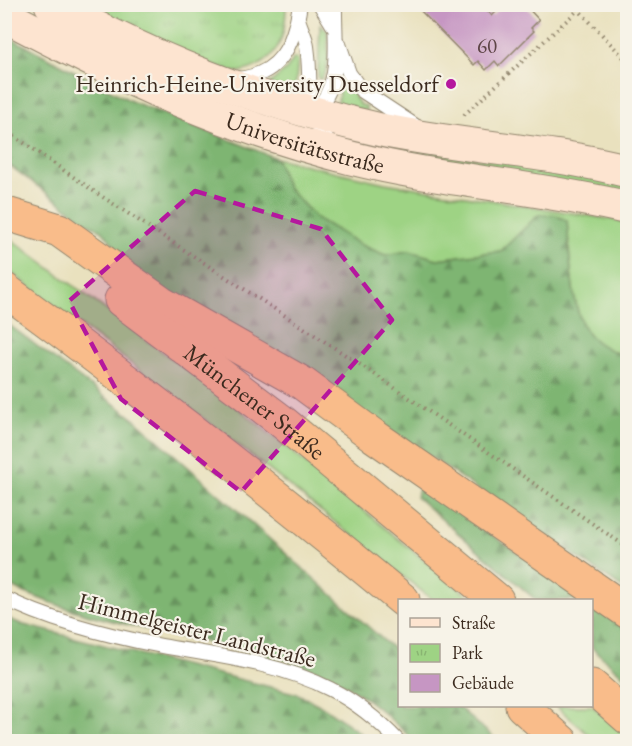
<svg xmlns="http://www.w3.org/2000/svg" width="632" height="746" viewBox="0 0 632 746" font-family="'EB Garamond',serif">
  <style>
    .grass { fill: #9ed384; stroke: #6c7e51; stroke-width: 1.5 }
    .forest { fill: url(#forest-firs); stroke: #5c7048; stroke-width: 1.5 }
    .park { fill: url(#park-tufts); stroke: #6c7e51; stroke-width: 1.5 }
    .building { fill: #c696c3 }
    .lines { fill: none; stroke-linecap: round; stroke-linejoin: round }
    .lane-casing { stroke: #92866e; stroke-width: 16 }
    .secondary-casing { stroke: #92866e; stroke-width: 35 }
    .highway-casing { stroke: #92866e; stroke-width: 35 }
    .path { stroke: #92866e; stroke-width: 4; stroke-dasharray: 1.5 4.5; stroke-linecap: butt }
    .lane { stroke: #fff; stroke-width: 14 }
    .secondary { stroke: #fde4d0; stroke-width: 33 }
    .highway { stroke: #f9bc8a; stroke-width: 33 }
    .marked { fill: #b5179e; fill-opacity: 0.2; stroke: #b5179e; stroke-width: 4.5; stroke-dasharray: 12 8; stroke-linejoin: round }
    .poi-dot { fill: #b5179e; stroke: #f7f3e8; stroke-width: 2 }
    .labels { text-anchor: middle; stroke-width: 4.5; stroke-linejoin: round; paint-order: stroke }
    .number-label { font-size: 21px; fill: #5e4547 }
    .poi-label { font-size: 24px; fill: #3b2a1e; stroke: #f7f3e8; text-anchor: end }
    .street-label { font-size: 24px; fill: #3b2a1e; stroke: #f7f3e8 }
  </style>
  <defs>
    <pattern id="forest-firs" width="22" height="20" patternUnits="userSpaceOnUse" patternTransform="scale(1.5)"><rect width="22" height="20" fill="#7eb572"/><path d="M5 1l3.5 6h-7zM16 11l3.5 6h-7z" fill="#68935d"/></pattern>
    <pattern id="park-tufts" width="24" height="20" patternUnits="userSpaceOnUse" patternTransform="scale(1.5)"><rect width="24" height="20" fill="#9ed384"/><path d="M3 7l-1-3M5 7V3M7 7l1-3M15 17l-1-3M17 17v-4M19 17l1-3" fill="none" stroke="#89b572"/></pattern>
  </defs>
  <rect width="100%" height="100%" fill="#f7f3e8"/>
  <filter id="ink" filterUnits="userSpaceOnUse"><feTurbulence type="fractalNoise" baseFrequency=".0167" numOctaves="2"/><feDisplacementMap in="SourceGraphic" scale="12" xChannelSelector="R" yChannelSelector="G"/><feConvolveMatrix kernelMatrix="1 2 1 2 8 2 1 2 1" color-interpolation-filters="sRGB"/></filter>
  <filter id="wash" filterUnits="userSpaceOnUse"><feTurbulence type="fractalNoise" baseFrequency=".008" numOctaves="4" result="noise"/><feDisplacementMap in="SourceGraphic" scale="24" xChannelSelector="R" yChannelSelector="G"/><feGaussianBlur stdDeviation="1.35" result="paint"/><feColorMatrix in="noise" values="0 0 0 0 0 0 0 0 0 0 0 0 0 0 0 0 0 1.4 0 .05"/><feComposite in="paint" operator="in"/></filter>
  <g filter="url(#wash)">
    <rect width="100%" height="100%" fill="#e9e1be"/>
    <g class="grass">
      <path d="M320,24L327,30C328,45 332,69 320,80L318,78Z"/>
      <path d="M294,58L298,59L295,92L269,84L287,69Z"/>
      <path d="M340,78H343L360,105L366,106V111L338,104Z"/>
      <path d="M342,137L627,182V199L346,143Z"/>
      <path d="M276,158L385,183L627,222V357C614,352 601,347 591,337C570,317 570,250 567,221L556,215L520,235L501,251L437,259L409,251L385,255L361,245L316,218L287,187Z"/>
      <path d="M4,234L242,411L473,600H433L220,431L5,268Z"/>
      <path d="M556,706H592L627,734V741H596Z"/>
    </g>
    <g class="forest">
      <path d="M5,35L131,101L276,158L287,187L316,218L361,245L385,255L409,251L437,259L501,251L538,215H556L567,221C570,250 570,317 591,337C602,347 614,352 627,357V591L426,454L164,290L117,255L113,244L102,230L89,224L5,162Z"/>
      <path d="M5,322L133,418L399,654L400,706H457L498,741H414C390,718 366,695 336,680C302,663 263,655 227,647C151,630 75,617 5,584Z"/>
      <path d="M420,487L588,600H536L416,497Z"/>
      <path d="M592,603L627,628V679L592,648Z"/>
      <path d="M4,617L24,625L298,694L325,708L371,741H5Z"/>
    </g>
    <path class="park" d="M89,5H286C286,38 277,65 239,72C219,75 114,17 89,5Z"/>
    <g id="blocks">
      <path class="building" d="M414,4H482L492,16L504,4H524L539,20L531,28L534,31L499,66L495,61L486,70L478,61L474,65Z"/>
    </g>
  </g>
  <g filter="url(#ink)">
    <use href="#blocks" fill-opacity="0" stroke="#92866e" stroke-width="1.5"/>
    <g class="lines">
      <g class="lane-casing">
        <g id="lane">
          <path d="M320,4L333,25"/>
          <path d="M298,19C300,26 304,34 306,41C314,77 300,118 333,146"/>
          <path d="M339,44L349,73L361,90L417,127"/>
          <path d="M236,79C280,76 294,45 300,4"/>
          <path d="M313,112C344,86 334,41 335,4"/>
          <path d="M4,598C52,622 110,636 162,646C218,656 279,663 330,689C356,702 379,721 399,742"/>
        </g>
      </g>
      <g class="secondary-casing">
        <g id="secondary">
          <path d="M51,4C154,60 267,105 381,130C462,147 547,150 628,171"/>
          <path id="s1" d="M4,15C119,76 224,126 351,158C442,181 536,186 628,208"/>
        </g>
      </g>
      <g class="highway-casing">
        <g id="highway">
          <path d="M7,214L59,230L161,303L302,383L374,436L628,612"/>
          <path d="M4,289C140,389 273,492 403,600"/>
          <path id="s2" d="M121,300L280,420L497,600"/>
          <path d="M592,686L628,718"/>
          <path d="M522,706L562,742"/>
        </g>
      </g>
      <g class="path">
        <path d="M489,4V13"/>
        <path d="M573,4L628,62"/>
        <path d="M624,4L628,9"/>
        <path d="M464,115L578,10"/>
        <path d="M4,129L95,192L367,369L628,548"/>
      </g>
      <use href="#lane" class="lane"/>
      <use href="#secondary" class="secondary"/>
      <use href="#highway" class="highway"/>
    </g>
  </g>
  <path class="marked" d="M195,191L321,229L392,320L241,492L121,399L69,301Z"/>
  <circle class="poi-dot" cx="451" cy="84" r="6"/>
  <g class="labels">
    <g class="number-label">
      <text x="487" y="53">60</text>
    </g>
    <g class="poi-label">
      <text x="439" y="92">Heinrich-Heine-University Duesseldorf</text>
    </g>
    <g class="street-label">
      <text dy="8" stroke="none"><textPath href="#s1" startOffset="328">Universitätsstraße</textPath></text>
      <text dy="8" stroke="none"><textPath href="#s2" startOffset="168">Münchener Straße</textPath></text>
      <text transform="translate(197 630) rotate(14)" y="8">Himmelgeister Landstraße</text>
    </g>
  </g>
  <rect width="632" height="746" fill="none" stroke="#f7f3e8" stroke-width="24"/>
  <rect x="398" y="599" width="195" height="108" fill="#f7f3e8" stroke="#aca397" stroke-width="1.5"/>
  <rect x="410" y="618" width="30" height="9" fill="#fde4d0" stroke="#aca397" stroke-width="1.5"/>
  <text x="452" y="629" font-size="18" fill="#3b2a1e">Straße</text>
  <rect x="410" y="644" width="30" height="18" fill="url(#park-tufts)" stroke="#aca397" stroke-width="1.5"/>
  <text x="452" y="659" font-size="18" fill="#3b2a1e">Park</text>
  <rect x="410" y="674" width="30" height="18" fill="#c696c3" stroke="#aca397" stroke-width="1.5"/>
  <text x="452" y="689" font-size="18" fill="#3b2a1e">Gebäude</text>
</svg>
